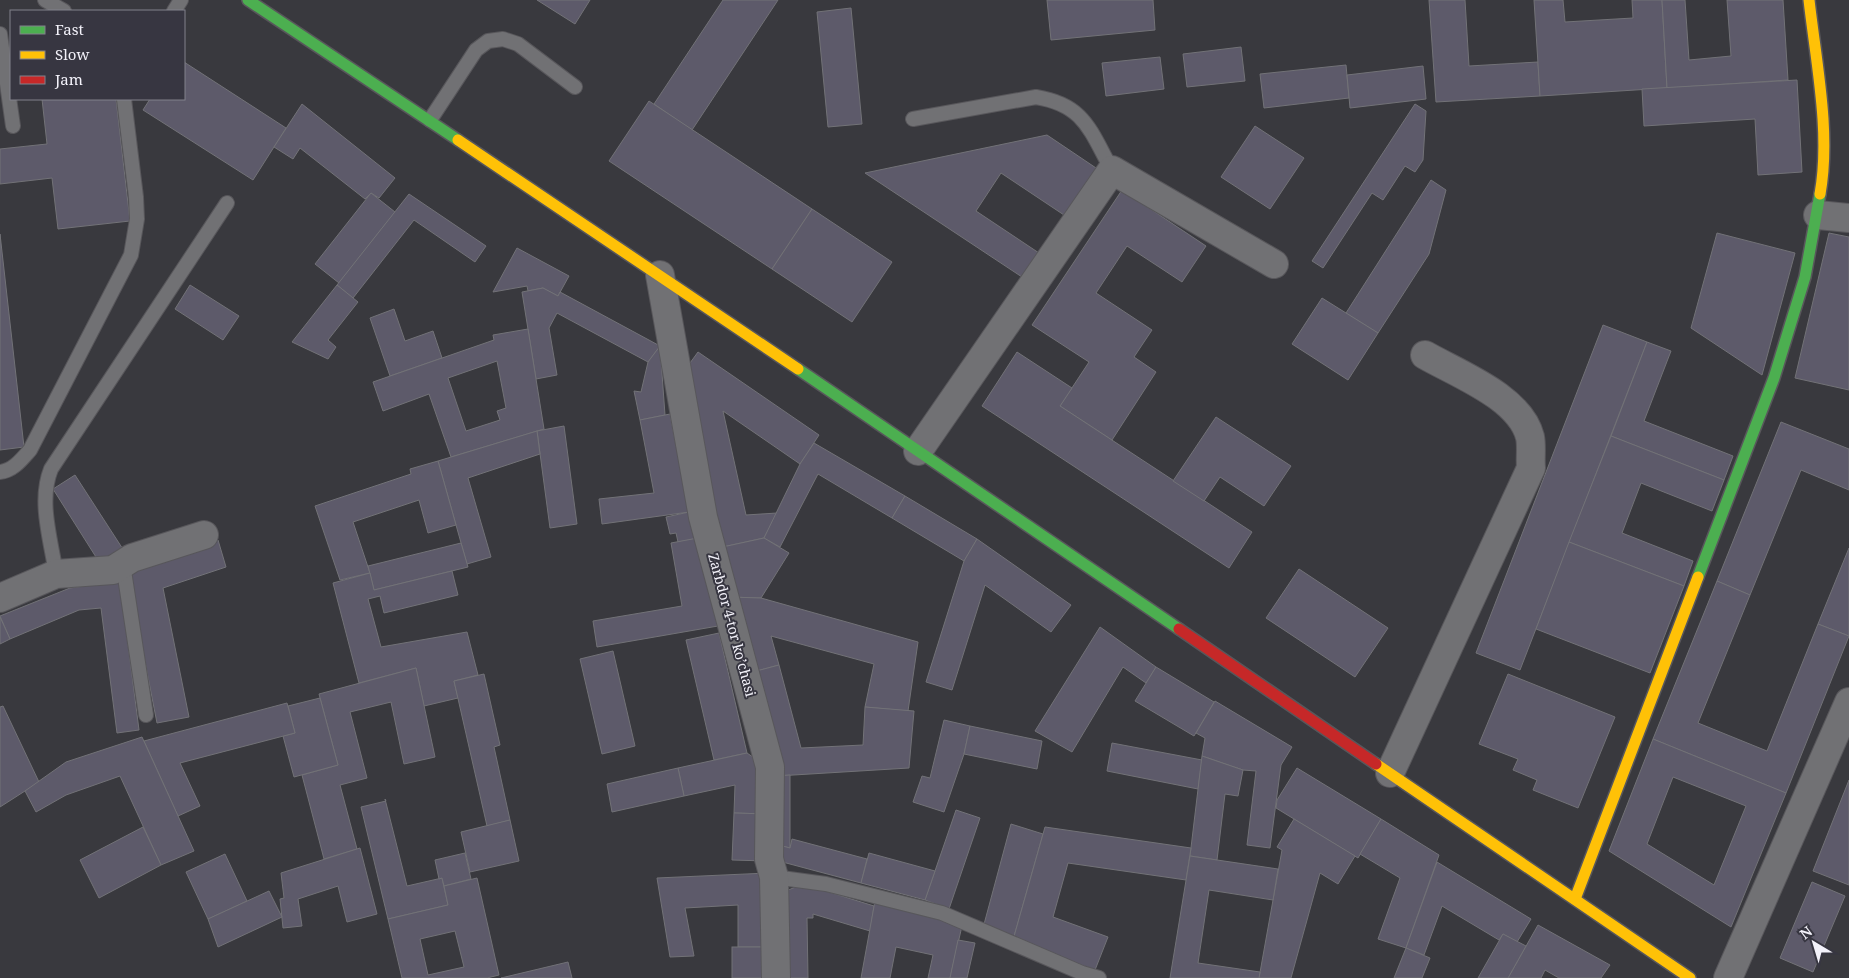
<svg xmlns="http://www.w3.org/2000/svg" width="1849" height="978" viewBox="0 0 1849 978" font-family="'Noto Serif',serif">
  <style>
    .building { fill: #5d5a6a; stroke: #727277; fill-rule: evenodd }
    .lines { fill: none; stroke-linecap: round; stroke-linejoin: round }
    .lane-casing { stroke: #58575b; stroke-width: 16 }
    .street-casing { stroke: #58575b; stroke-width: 30 }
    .fast-casing { stroke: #58575b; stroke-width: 14 }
    .slow-casing { stroke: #58575b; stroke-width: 14 }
    .jam-casing { stroke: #58575b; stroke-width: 14 }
    .lane { stroke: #717174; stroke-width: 14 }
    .street { stroke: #717174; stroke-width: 28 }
    .fast { stroke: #4caf50; stroke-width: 11 }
    .slow { stroke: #ffc107; stroke-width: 11 }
    .jam { stroke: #c62828; stroke-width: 11 }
    .labels { text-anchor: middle; stroke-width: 4; stroke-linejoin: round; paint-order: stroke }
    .street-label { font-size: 14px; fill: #f3f2fa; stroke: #373641 }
  </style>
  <rect width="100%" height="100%" fill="#39393e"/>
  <g class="building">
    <path d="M537,0H590L575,24Z"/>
    <path d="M723,0H778L692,130L654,104Z"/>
    <path d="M1047,0H1153L1155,30L1051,40Z"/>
    <path d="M1429,0H1465L1469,66L1538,62L1540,96L1436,102Z"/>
    <path d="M1534,0H1563L1565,22L1633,18L1632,0H1662L1667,88L1540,96Z"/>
    <path d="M1662,0H1685L1689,60L1731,56L1727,0H1783L1788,80L1667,88Z"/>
    <path d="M851,8L862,124L828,127L817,12Z"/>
    <path d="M1241,47L1245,81L1187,87L1183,54Z"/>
    <path d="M1160,57L1164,89L1106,96L1102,63Z"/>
    <path d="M184,62L286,128L253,180L143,110L150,99H184Z"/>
    <path d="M1346,65L1349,98L1264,108L1260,74Z"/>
    <path d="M1423,66L1426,99L1350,108L1347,75Z"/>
    <path d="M1797,80L1802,172L1758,175L1755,119L1644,126L1642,89Z"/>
    <path d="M42,99H116L130,221L58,229L52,178L0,184V149L47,144Z"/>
    <path d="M649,101L812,209L772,269L609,161Z"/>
    <path d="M302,104L395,178L379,198L371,193L365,199L300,148L293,159L274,147Z"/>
    <path d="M1415,104L1426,111L1423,160L1415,172L1405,166L1383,200L1372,193L1323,268L1312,261Z"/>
    <path d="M1255,126L1304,158L1270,209L1221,177Z"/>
    <path d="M1047,135L1099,170L1067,217L1001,173L976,211L1042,255L1025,279L865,173Z"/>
    <path d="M1431,180L1446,190L1429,254L1378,333L1346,313Z"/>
    <path d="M1122,190L1206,246L1182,282L1127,246L1096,293L1152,330L1134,357L1156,372L1112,440L1060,406L1089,362L1032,325Z"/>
    <path d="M371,193L395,212L339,283L315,264Z"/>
    <path d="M409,194L486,246L475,262L414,220L353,298L337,285Z"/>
    <path d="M812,209L892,262L852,322L772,269Z"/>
    <path d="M1717,233L1795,253L1762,375L1691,328Z"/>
    <path d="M1829,233L1849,237V390L1795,378Z"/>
    <path d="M0,234L24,447L0,450Z"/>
    <path d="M517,248L569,276L558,296L543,288L528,291L527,286L493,292Z"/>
    <path d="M190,285L239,316L223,340L175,309Z"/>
    <path d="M337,285L358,302L328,340L336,347L328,359L292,342Z"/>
    <path d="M543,288L558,296L560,292L660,346L648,362L557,313L549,328L557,375L536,379L522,292Z"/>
    <path d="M1322,298L1378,333L1348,380L1292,344Z"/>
    <path d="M394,309L405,341L433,331L442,358L390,376L370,318Z"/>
    <path d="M1603,325L1647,342L1520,670L1476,653Z"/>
    <path d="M528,329L544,429L451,457L429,394L383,411L373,382L494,340L493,335ZM497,361L506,408L497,411L500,420L466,431L448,378Z"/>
    <path d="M1647,342L1671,351L1644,421L1733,456L1724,480L1611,436Z"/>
    <path d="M660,346L665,415L640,420L634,391L641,392L648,362Z"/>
    <path d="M698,352L819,435L800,464L723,411L746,515L777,513L764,538L718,548L682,374Z"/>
    <path d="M1017,352L1072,388L1060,406L1252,532L1229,568L982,406Z"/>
    <path d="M670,414L689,512L602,524L599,499L654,493L640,420Z"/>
    <path d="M1216,417L1291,466L1264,506L1220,477L1204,501L1173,481Z"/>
    <path d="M1781,422L1849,449V490L1801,470L1750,595L1717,581Z"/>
    <path d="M564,426L577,524L550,528L537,431Z"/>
    <path d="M537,431L540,454L468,478L491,557L467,564L438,461Z"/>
    <path d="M1611,436L1724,480L1712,511L1641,483L1622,533L1693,561L1684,586L1569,542Z"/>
    <path d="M814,443L905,496L892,518L818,474L780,547L764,538L800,464Z"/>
    <path d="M438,461L456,525L428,533L419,500L353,522L370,573L340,580L315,506L411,474L410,469Z"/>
    <path d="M75,475L128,557L101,565L53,489Z"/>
    <path d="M905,496L977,539L964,561L892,518Z"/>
    <path d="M689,512L695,539L678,542L676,533L670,534L666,517Z"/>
    <path d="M703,537L718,626L597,647L593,621L682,606L671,543Z"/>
    <path d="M764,538L789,553L761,598L729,597L718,548Z"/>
    <path d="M977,539L1071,605L1051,632L985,585L952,690L926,682L964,561Z"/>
    <path d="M218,540L226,567L163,588L189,717L157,723L127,570Z"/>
    <path d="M1569,542L1684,586L1650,673L1536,629Z"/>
    <path d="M461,543L468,567L374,590L368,566Z"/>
    <path d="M1849,548V636L1818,624Z"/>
    <path d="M1299,569L1388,628L1355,677L1266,618Z"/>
    <path d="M452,571L458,595L384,613L380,596L368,599L381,647L467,632L478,675L454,681L458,698L424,706L416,668L359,683L333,583L370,573L374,590Z"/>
    <path d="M120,581L139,730L117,733L101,608L79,610L10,639L0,616L70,588Z"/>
    <path d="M1717,581L1750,595L1698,723L1767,751L1818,624L1849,636L1786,793L1653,739Z"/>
    <path d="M729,597L761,598L918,642L908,711L865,707L874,664L771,636L779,665L749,673Z"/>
    <path d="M0,617L10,639L0,644Z"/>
    <path d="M1100,627L1156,667L1146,683L1123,667L1072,752L1035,731Z"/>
    <path d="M719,633L747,753L714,760L686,640Z"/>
    <path d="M613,651L635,746L602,754L580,659Z"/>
    <path d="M779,665L801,748L863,745L865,707L914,711L909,768L777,776L749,673Z"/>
    <path d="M1156,667L1214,702L1194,736L1135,701Z"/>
    <path d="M416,668L435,757L404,764L391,702L350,712L367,778L340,785L357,849L324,859L302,775L338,765L319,694Z"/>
    <path d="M484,674L500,745L494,747L510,820L487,826L454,681Z"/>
    <path d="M1508,674L1615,717L1578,808L1533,790L1537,780L1513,770L1518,759L1479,744Z"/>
    <path d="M320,698L338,765L294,777L283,736L295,733L288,706Z"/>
    <path d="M1215,701L1292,747L1281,765L1270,848L1247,845L1256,771L1243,770L1202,756L1205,738L1196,733Z"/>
    <path d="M287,703L295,733L180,763L200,806L178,816L144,741Z"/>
    <path d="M3,706L39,782L0,807V707Z"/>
    <path d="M944,720L970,726L964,754L944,812L913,802L922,776L930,778Z"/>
    <path d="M970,726L1042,741L1037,769L964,754Z"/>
    <path d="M142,737L194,851L161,865L120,776L66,795L36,812L25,791L66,762Z"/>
    <path d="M1653,739L1786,793L1731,927L1609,851ZM1673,777L1746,806L1714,885L1647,844Z"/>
    <path d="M1112,743L1202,760L1198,789L1107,771Z"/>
    <path d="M747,753L766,766L768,814L734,813L735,785L684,796L678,768Z"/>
    <path d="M1202,756L1243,770L1238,796L1225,794L1217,860L1190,856Z"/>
    <path d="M678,768L684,796L612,812L607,784Z"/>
    <path d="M1297,768L1381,819L1358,858L1276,808L1277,800Z"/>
    <path d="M790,775V848L773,844L772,776Z"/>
    <path d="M1849,780V885L1813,871Z"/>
    <path d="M385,799L407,886L442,878L448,905L388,919L361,807L386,801Z"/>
    <path d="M956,810L980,818L949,909L925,900Z"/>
    <path d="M734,813L768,814L766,861L732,860Z"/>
    <path d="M1294,819L1355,856L1338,884L1320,873L1291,978H1259L1282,850L1277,847Z"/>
    <path d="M1381,819L1439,855L1406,948L1378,939L1400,878L1360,854Z"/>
    <path d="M510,820L519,861L470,872L461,832Z"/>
    <path d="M1011,824L1043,834L1013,940L983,928Z"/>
    <path d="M143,827L161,865L99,898L80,860Z"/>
    <path d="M1045,827L1191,848L1186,880L1068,863L1053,917L1108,937L1095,970L1013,940Z"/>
    <path d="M792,839L867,859L861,883L775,860L779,845L790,848Z"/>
    <path d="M360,848L377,914L347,922L338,886L298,899L302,926L283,928L280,899L284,898L281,873Z"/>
    <path d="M465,853L471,879L444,886L442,878L439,879L435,860Z"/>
    <path d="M869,853L935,871L925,900L861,883Z"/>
    <path d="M225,854L247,901L208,919L186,872Z"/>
    <path d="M1190,856L1278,869L1273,900L1209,890L1198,963L1260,972L1259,978H1170Z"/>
    <path d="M1437,862L1531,919L1517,942L1503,934L1499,940L1442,906L1424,955L1406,948Z"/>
    <path d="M768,873V947H738V905L685,908L694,956L670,957L657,878Z"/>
    <path d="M477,878L499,975L487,978H402L388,919L448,905L444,886ZM455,931L464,967L428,975L420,939Z"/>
    <path d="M1812,882L1845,896L1813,972L1780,958Z"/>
    <path d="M803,884L874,906L870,931L813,914V918H807L808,978H777L776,895Z"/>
    <path d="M269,891L282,917L218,947L208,919Z"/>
    <path d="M875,901L962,926L950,978H928L933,955L896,947L890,978H861Z"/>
    <path d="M1538,925L1610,965L1601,978H1559L1545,970L1541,978H1508Z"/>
    <path d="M1503,934L1526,946L1508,978H1478Z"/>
    <path d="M958,940L975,943L967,978H950Z"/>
    <rect x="732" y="947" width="36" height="31"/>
    <path d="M1406,948L1430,958L1422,978H1394Z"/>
    <path d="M568,962L572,978H501Z"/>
  </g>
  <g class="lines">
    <g class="lane-casing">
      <g id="lane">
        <path d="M45,0L64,11"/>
        <path d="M174,11L181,0"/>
        <path d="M0,34L13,126"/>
        <path d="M913,119L1036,97C1085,105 1090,131 1112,170"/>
        <path d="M430,120L476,50L488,41L503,39L518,44L575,87"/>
        <path d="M0,472C13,471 22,459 30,450L131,255L137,219L136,197L124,99"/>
        <path d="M123,564L146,715"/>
        <path d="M56,574C51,540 38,501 51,469L227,203"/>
        <path d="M774,877L826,884L942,913L1082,973L1099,978"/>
      </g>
    </g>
    <g class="street-casing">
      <g id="street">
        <path d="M1818,215L1849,218"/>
        <path d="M660,275L703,517L770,767L769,859L774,877L776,978"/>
        <path d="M918,451L1112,170L1274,264"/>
        <path d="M0,598L56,574L113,570L132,558L204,535"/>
        <path d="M1390,773L1531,468C1530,459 1532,446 1530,437C1520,397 1458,374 1425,355"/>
        <path d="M1728,978L1849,702"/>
      </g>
    </g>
    <g class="fast-casing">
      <g id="fast">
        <path d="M248,0L458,140"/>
        <path d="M798,369L1179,629"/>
        <path d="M1698,577L1774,378L1805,277L1820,194"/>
      </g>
    </g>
    <g class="slow-casing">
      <g id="slow">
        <path d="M1809,0C1816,62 1831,133 1820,194"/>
        <path d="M458,140L798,369"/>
        <path d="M1376,764L1690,978"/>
        <path d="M1575,899L1698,577"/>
      </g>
    </g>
    <g class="jam-casing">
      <path id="jam" d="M1179,629L1376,764"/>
    </g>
    <use href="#lane" class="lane"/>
    <use href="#street" class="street"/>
    <use href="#fast" class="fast"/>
    <use href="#slow" class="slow"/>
    <use href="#jam" class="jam"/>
  </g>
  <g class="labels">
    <g class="street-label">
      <text transform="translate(732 625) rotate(75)" y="5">Zarbdor 4-tor koʼchasi</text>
    </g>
  </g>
  <rect x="10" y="10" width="175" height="90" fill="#373641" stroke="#82818b"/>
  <rect x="20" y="26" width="25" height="8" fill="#4caf50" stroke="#82818b"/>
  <text x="55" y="35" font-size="15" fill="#f3f2fa">Fast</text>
  <rect x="20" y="51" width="25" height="8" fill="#ffc107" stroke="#82818b"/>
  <text x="55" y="60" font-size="15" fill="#f3f2fa">Slow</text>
  <rect x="20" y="76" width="25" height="8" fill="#c62828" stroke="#82818b"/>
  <text x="55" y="85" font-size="15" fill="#f3f2fa">Jam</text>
  <g transform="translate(1814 943) rotate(322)" stroke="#373641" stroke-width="4" paint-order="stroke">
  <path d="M0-4L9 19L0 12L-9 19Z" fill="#f3f2fa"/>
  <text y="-8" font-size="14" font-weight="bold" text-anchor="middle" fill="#f3f2fa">N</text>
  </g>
</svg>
